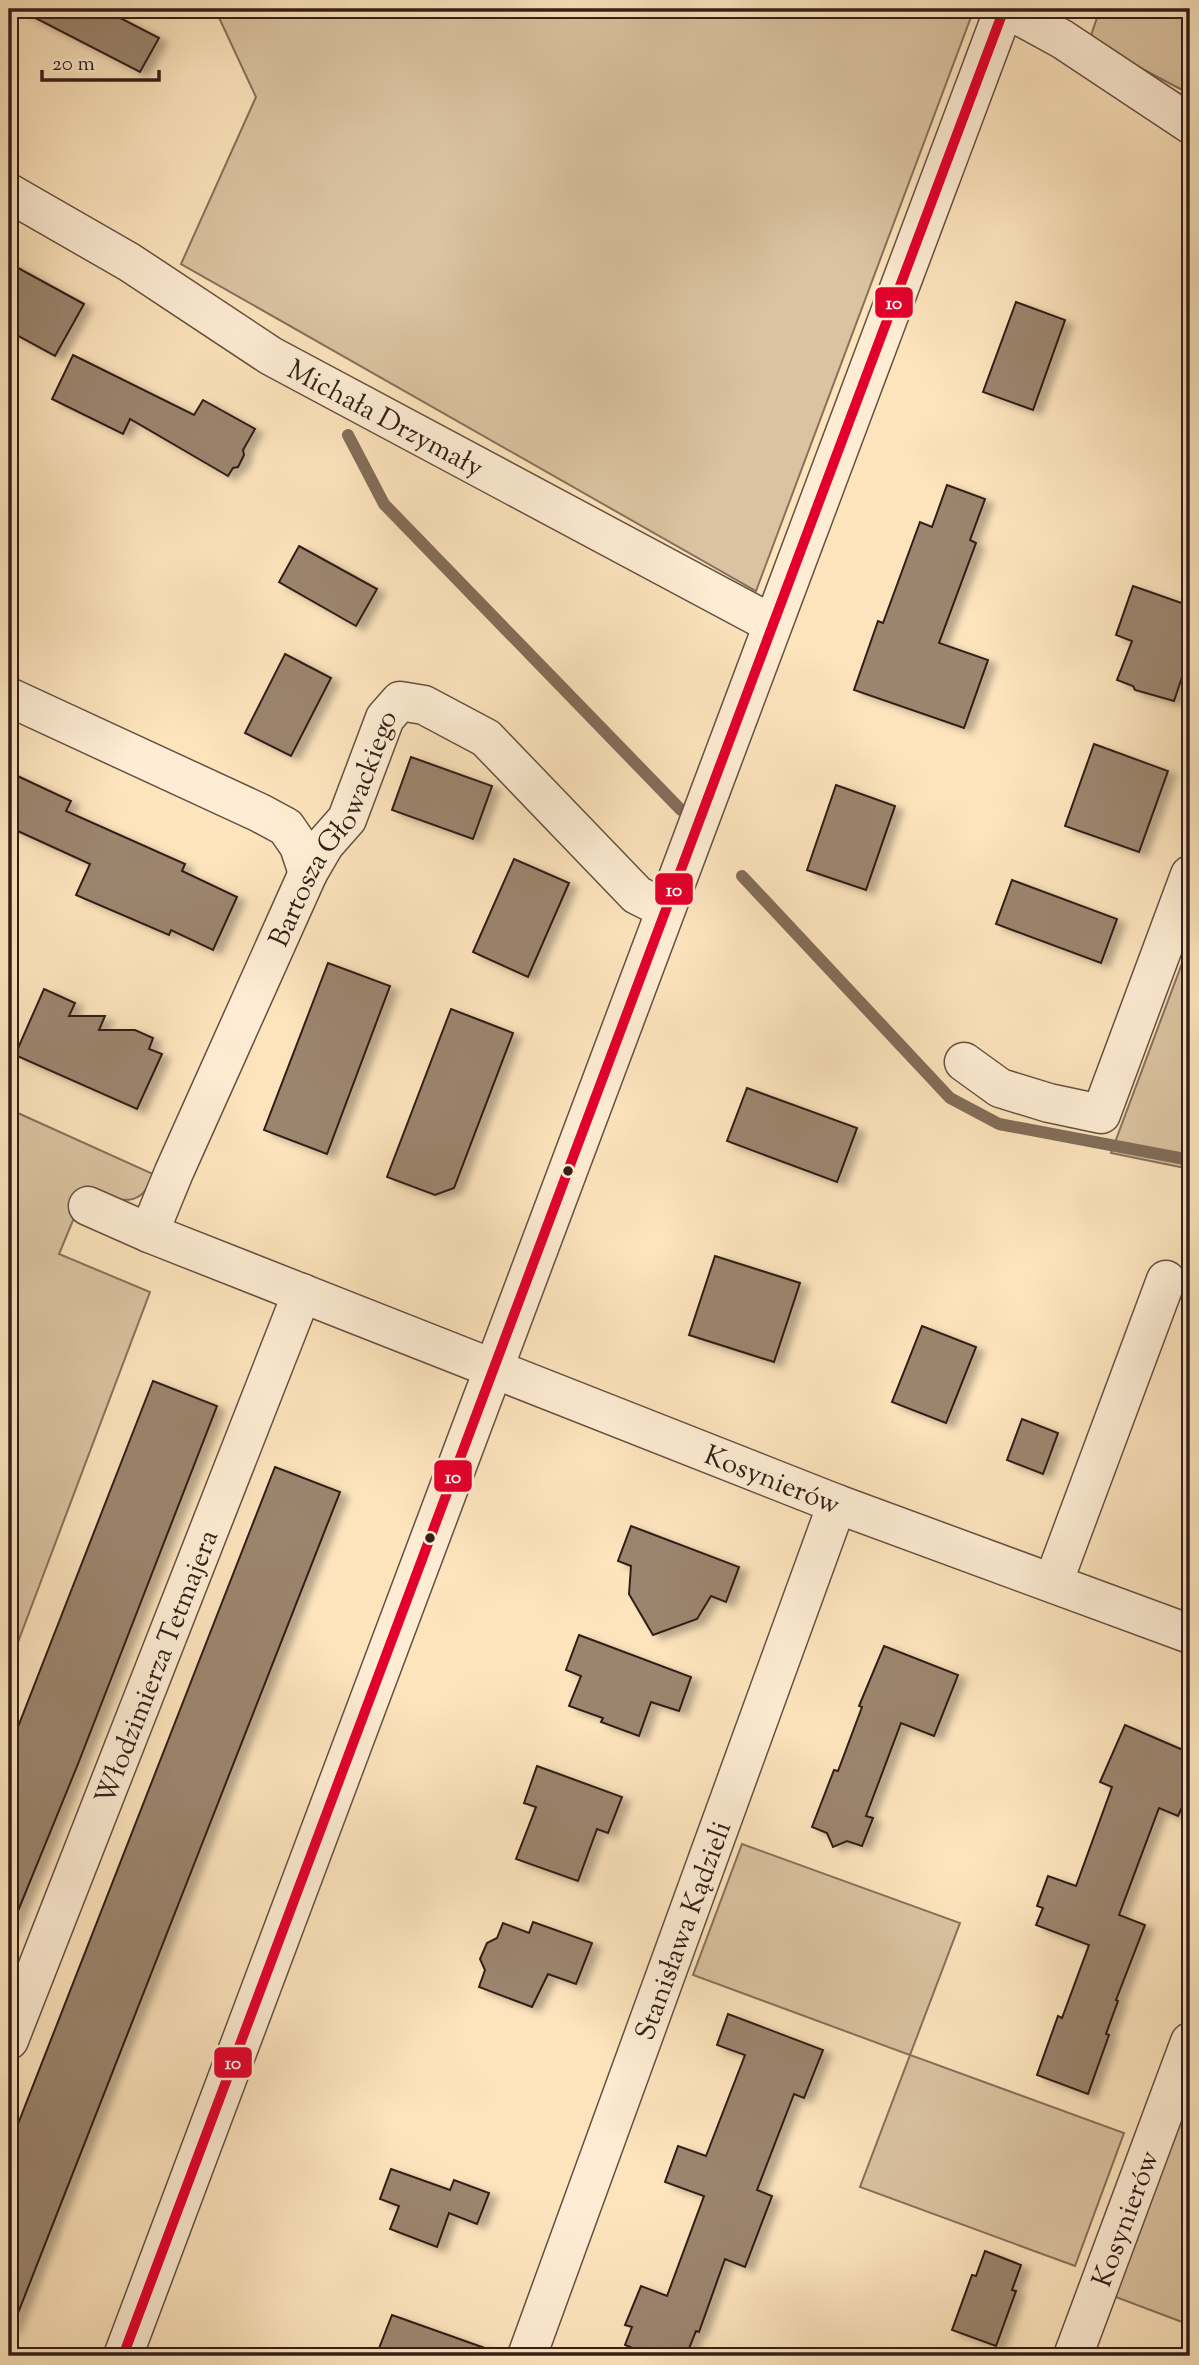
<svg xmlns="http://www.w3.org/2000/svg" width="1199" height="2365" viewBox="0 0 1199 2365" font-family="'Sorts Mill Goudy',serif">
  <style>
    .green { fill: #dbc3a1; stroke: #87715c; stroke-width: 2 }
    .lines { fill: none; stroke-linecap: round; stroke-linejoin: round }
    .stream { stroke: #836d59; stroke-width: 12 }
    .building { fill: #9c856e; stroke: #331f18; stroke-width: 2; filter: url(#shadow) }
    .street-casing { stroke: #665041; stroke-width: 41 }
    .street { stroke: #feedd4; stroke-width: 38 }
    .bus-1-casing { stroke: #feedd4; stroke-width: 16 }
    .bus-1 { stroke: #e4002b; stroke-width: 10 }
    .bus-dot { fill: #331f18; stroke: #feedd4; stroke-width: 2.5 }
    .labels { text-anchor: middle; stroke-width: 5; stroke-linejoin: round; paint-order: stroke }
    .street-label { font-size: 28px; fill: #331f18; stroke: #feedd4 }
    .line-badge { stroke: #feedd4; stroke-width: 2.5 }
    .badge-label { font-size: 19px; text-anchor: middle; font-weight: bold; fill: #fff }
  </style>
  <defs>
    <filter id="shadow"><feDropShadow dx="8" dy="4.5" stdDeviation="3.5" flood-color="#0004"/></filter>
  </defs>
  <rect width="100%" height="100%" fill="#fde4bd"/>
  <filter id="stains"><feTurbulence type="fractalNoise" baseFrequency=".00286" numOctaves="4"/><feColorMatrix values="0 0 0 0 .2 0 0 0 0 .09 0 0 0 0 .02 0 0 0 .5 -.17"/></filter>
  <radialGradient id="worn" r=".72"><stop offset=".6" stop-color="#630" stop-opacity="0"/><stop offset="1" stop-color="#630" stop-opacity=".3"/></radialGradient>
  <g class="green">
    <path d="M215,9H974L756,591L181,264L256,97Z"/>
    <path d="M1094,9H1190V94L1089,41L1099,12Z"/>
    <path d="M1190,942V1169L1111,1153Z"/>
    <path d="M9,1109L153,1174C142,1213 115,1199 86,1189L59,1254L150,1292L9,1666Z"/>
    <path d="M742,1844L960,1923L910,2055L1124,2133L1075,2266L860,2187L910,2055L693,1975Z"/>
    <path d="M1190,2087V2325L1113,2296Z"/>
  </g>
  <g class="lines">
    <g class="stream">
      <path d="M348,435L384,504L681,810"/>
      <path d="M742,876L950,1098L999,1124L1190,1160"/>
    </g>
  </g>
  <g class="building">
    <path d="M18,9H103L159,38L140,72Z"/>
    <path d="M9,263L84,304L55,356L9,331Z"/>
    <path d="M1016,302L1065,320L1033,410L983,392Z"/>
    <path d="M73,355L194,415L203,400L255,429L243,450L244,455L238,467L233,468L228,476L130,419L123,434L52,399Z"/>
    <path d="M947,485L985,499L970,540L976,543L939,643L988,660L964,728L854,690L878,621L883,623L920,522L932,527Z"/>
    <path d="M299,546L377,589L356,626L279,582Z"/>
    <path d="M1133,586L1190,606V653L1174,701L1135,690L1133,686L1117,680L1132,641L1116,635Z"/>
    <path d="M285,654L331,678L291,756L245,733Z"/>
    <path d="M1094,744L1168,771L1139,852L1065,826Z"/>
    <path d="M411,757L492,786L473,839L392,810Z"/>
    <path d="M9,772L71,801L66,811L185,864L182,871L237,897L213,950L171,930L169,935L76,895L90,864L9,827Z"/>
    <path d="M836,785L895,806L866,890L807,870Z"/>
    <path d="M514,859L569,883L528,977L473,952Z"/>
    <path d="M1012,880L1117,919L1101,963L996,924Z"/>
    <path d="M328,963L390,986L327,1154L264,1130Z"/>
    <path d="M44,989L75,1003L69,1016H105L99,1030H135L153,1038L149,1049L162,1054L137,1109L15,1055Z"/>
    <path d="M451,1009L513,1033L454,1188L435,1195L387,1177Z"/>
    <path d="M747,1088L857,1128L837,1182L727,1141Z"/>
    <path d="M715,1256L800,1283L774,1362L689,1335Z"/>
    <path d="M922,1326L976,1347L946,1423L892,1402Z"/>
    <path d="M153,1381L217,1406L78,1764L9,1933V1750Z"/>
    <path d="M1022,1419L1058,1433L1043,1474L1007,1460Z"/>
    <path d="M275,1467L340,1492L11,2331H9V2147Z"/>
    <path d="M631,1526L739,1567L726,1602L711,1596L697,1619L653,1635L629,1594L631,1566L618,1561Z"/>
    <path d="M579,1635L691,1677L679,1711L651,1702L639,1736L601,1722L603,1718L569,1706L581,1676L566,1670Z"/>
    <path d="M884,1646L958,1675L934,1736L901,1723L866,1816L873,1818L862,1846L847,1841L833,1847L827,1833L812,1827L834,1770L838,1771L862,1707L859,1706Z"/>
    <path d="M1125,1725L1190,1753V1790L1178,1816L1159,1808L1119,1915L1145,1925L1116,2000L1118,2001L1106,2034L1109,2035L1088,2094L1037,2075L1058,2016L1062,2018L1089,1945L1036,1925L1043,1908L1037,1906L1048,1876L1076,1886L1112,1787L1100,1782Z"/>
    <path d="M537,1766L622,1797L608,1833L597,1829L578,1881L516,1859L536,1807L524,1803Z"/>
    <path d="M533,1922L592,1943L576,1984L548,1974L532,2007L479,1987L485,1970L480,1959L487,1943L497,1938L503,1923L529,1933Z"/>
    <path d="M728,2014L823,2050L804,2098L794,2094L757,2190L772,2196L745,2267L725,2259L699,2332L696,2331L686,2356H652L625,2345L632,2327L625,2325L641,2286L667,2296L704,2196L665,2182L678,2146L706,2156L745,2055L717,2045Z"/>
    <path d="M391,2169L450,2190L454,2180L489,2193L477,2224L449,2213L437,2247L390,2229L399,2206L380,2199Z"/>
    <path d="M985,2251L1021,2265L1012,2290L1016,2291L996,2346L952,2330L972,2275L976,2276Z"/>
    <path d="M392,2315L496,2352V2356H376Z"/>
  </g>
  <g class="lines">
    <g class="street-casing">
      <g id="street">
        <path d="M1007,9L1062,39L1190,124"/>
        <path id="s1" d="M9,193L129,262L271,356L772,624"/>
        <path d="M9,697L260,813L286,827L299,846L308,873"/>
        <path d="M964,1062L1000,1088L1049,1103L1101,1114L1190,875"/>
        <path id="s2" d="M88,1206L149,1233L837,1504L1190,1634"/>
        <path id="s3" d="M149,1233L174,1172L308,873L325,844L347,819L385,718L400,701L424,705L486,738L637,895L665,909"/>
        <path d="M1053,1583L1166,1280"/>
        <path id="s4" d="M9,2040L302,1293"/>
        <path d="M123,2356L1004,9"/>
        <path id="s5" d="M527,2356L837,1504"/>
        <path id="s6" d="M1073,2356L1190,2042"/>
      </g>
    </g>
    <use href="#street" class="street"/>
    <g class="bus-1-casing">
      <path id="bus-1" d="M123,2356L1004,9"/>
    </g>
    <use href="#bus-1" class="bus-1"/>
  </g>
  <g class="bus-dot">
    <circle cx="568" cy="1171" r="6"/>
    <circle cx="430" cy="1538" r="6"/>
  </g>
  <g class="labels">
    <g class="street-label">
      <text dy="10" stroke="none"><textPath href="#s1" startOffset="439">Michała Drzymały</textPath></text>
      <text dy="10" stroke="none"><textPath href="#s3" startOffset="446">Bartosza Głowackiego</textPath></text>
      <text dy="10" stroke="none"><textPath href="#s2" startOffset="737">Kosynierów</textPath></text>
      <text dy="10" stroke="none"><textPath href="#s4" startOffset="401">Włodzimierza Tetmajera</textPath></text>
      <text dy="10" stroke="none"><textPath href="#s5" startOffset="453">Stanisława Kądzieli</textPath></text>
      <text dy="10" stroke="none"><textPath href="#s6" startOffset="147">Kosynierów</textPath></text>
    </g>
  </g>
  <g class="line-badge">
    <rect x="874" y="286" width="40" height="33" rx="7" fill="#e4002b"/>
    <rect x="654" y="872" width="40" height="34" rx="7" fill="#e4002b"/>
    <rect x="433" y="1459" width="40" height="34" rx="7" fill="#e4002b"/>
    <rect x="213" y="2046" width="40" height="33" rx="7" fill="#e4002b"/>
  </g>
  <g class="badge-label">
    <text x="894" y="309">10</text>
    <text x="674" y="896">10</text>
    <text x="453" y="1483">10</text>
    <text x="233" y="2069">10</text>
  </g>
  <rect width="1199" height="2365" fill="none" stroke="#fde4bd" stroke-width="35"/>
  <rect x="10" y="10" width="1178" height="2344" fill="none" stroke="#331f18" stroke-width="3.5"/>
  <rect x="18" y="18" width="1164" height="2330" fill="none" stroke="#331f18" stroke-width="2"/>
  <path d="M42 70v10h117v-10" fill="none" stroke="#331f18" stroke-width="3.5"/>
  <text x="52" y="70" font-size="21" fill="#331f18" stroke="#feedd4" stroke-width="5" paint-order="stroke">20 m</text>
  <rect width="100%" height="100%" filter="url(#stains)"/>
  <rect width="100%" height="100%" fill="url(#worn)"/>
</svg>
